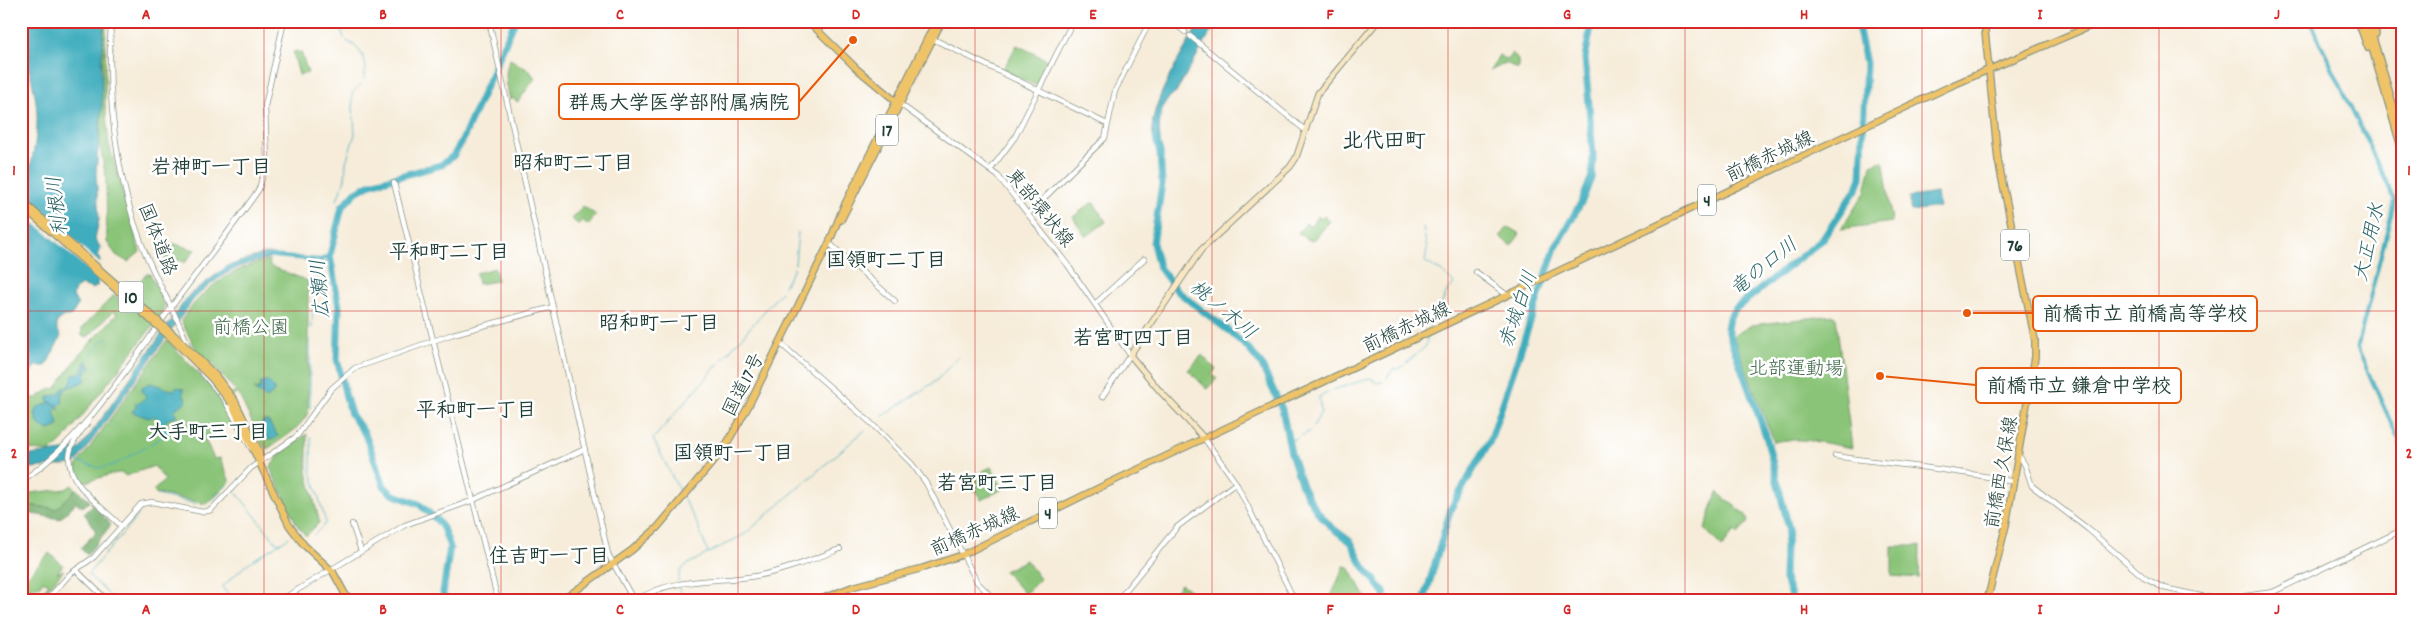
<svg xmlns="http://www.w3.org/2000/svg" width="2423" height="622" viewBox="0 0 2423 622" font-family="Dekko,'Klee One',sans-serif">
  <style>
    .green { fill: #8ac478; stroke: #548056 }
    .forest { fill: #6faa68; stroke: #47744e }
    .water { fill: #40adbe; stroke: #307579 }
    .pier { fill: #f6ecd9 }
    .lines { fill: none; stroke-linecap: round; stroke-linejoin: round }
    .stream { stroke: #40adbe; stroke-width: 1 }
    .canal { stroke: #40adbe; stroke-width: 4 }
    .river { stroke: #40adbe; stroke-width: 7 }
    .tertiary-casing { stroke: #8a9486; stroke-width: 6 }
    .secondary-casing { stroke: #8a9486; stroke-width: 7 }
    .primary-casing { stroke: #8a9486; stroke-width: 8 }
    .trunk-casing { stroke: #8a9486; stroke-width: 8 }
    .tertiary { stroke: #fff; stroke-width: 4.5 }
    .secondary { stroke: #f9e7c3; stroke-width: 5 }
    .primary { stroke: #efc469; stroke-width: 5.5 }
    .trunk { stroke: #efc469; stroke-width: 5.5 }
    .primary-bridge-casing { stroke: #8a9486; stroke-width: 8; stroke-linecap: butt }
    .primary-bridge { stroke: #efc469; stroke-width: 5.5 }
    .grid { fill: none; stroke: #d62828; stroke-width: 1; stroke-opacity: 0.55 }
    .labels { text-anchor: middle; stroke-width: 5; stroke-linejoin: round; paint-order: stroke }
    .shield { fill: #fff; stroke: #627771; stroke-width: 1 }
    .shield-label { font-size: 18px; font-weight: bold; fill: #1f3d34 }
    .street-label { font-size: 19px; fill: #1f3d34; stroke: #fff }
    .park-label { font-size: 19px; fill: #3f6648; stroke: #fff }
    .neighbourhood-label { font-size: 20px; font-weight: bold; fill: #1f3d34; stroke: #fff }
    .water-label { font-size: 20px; font-style: italic; fill: #2b6464; stroke: #fff }
    .quarter-label { font-size: 21px; font-weight: bold; fill: #1f3d34; stroke: #fff }
    .leader { fill: none; stroke: #e8590c; stroke-width: 2 }
    .callout-dot { fill: #e8590c; stroke: #fff; stroke-width: 2 }
    .callout { fill: #fff; stroke: #e8590c; stroke-width: 2 }
    .callout-label { font-size: 20px; text-anchor: middle; font-weight: bold; fill: #1f3d34 }
    .neatline { fill: none; stroke: #d62828; stroke-width: 2 }
    .grid-label { font-size: 16px; text-anchor: middle; font-weight: bold; fill: #d62828 }
  </style>
  <rect width="100%" height="100%" fill="#fff"/>
  <filter id="ink" filterUnits="userSpaceOnUse"><feTurbulence type="fractalNoise" baseFrequency=".02" numOctaves="2"/><feDisplacementMap in="SourceGraphic" scale="10" xChannelSelector="R" yChannelSelector="G"/><feConvolveMatrix kernelMatrix="1 2 1 2 8 2 1 2 1" color-interpolation-filters="sRGB"/></filter>
  <filter id="wash" filterUnits="userSpaceOnUse"><feTurbulence type="fractalNoise" baseFrequency=".0096" numOctaves="4" result="noise"/><feDisplacementMap in="SourceGraphic" scale="20" xChannelSelector="R" yChannelSelector="G"/><feGaussianBlur stdDeviation="1.12" result="paint"/><feColorMatrix in="noise" values="0 0 0 0 0 0 0 0 0 0 0 0 0 0 0 0 0 1.4 0 .05"/><feComposite in="paint" operator="in"/></filter>
  <g filter="url(#wash)">
    <rect width="100%" height="100%" fill="#f6ecd9"/>
    <g class="green">
      <path d="M104,21H106L105,104L109,144L140,252L128,262L116,255L107,242L106,179L100,145Z"/>
      <path d="M1017,45L1049,61L1038,86L1004,72L1003,69Z"/>
      <path d="M297,51L298,53L301,52L308,73L299,75L293,52Z"/>
      <path d="M1512,53L1518,60V69L1506,63L1490,71L1499,55L1507,60Z"/>
      <path d="M510,59L530,71L535,78L518,102L512,98L510,100C507,85 503,73 510,59Z"/>
      <path d="M1882,161L1884,163L1892,222L1841,229L1865,192L1871,165Z"/>
      <path d="M1091,203H1094L1106,222L1087,236H1085L1073,217Z"/>
      <path d="M583,206L596,215L588,225L582,220L578,225L572,219Z"/>
      <path d="M1318,216L1321,219L1324,216L1330,221L1315,239L1311,241L1298,233L1306,223L1310,226Z"/>
      <path d="M1508,227L1520,234L1511,246L1500,237Z"/>
      <path d="M159,239L195,250L185,263L179,260L168,263L159,247Z"/>
      <path d="M269,260L270,266L308,281V414C297,431 283,438 267,449L264,447L238,393L223,403L233,422L204,437L214,459L220,458L230,482L206,504L155,493L153,491L165,480L154,466L126,476L122,473C115,472 94,480 84,482L76,472L77,465L167,340L222,399L236,391L212,365L199,355L181,321C202,289 231,268 269,260Z"/>
      <path d="M495,268L497,281L478,284L476,273Z"/>
      <path d="M146,274H150L164,300L163,313L64,439L50,452L23,449L21,421L33,396L35,399L51,388L55,389L81,353L117,314L113,311L87,338L82,336V328L114,295L122,302Z"/>
      <path d="M1834,315L1836,317L1852,448C1828,444 1799,436 1774,442L1733,336L1752,325Z"/>
      <path d="M1202,355L1216,369L1212,374L1217,379L1207,389L1188,370Z"/>
      <path d="M307,434V472L319,520V523L306,536L297,525L270,468L279,455Z"/>
      <path d="M991,467L1003,489L981,500L968,478Z"/>
      <path d="M72,485L75,488L74,492L56,509L21,504V494L66,489Z"/>
      <path d="M1717,492L1746,515L1748,522L1738,534L1735,531L1722,547L1705,529Z"/>
      <path d="M1892,546H1920L1919,578L1892,576Z"/>
      <path d="M49,553L63,565L57,573L64,570L37,601H34L49,584L42,581L40,586L23,591L25,601L21,598V583Z"/>
      <path d="M1026,560L1040,579L1025,594L1004,571Z"/>
      <path d="M1344,566L1349,567L1368,601H1329Z"/>
      <path d="M1181,584L1201,598V600L1168,601Z"/>
    </g>
    <g class="forest">
      <path d="M75,488L90,501L83,507L76,503L60,519L21,512V504L56,509L73,492Z"/>
      <path d="M93,504L111,525L87,555L80,548L96,532L84,513Z"/>
    </g>
    <g class="water">
      <path d="M21,21H104L101,69L102,106L96,173L99,220L95,239L101,248L97,255L100,260L97,286L93,289L82,285L75,289L73,296L78,305L71,316H64L57,322V329L61,336L46,366H35L29,375C35,387 28,395 21,405V180C33,174 38,128 37,114C36,83 21,53 21,21Z"/>
      <path d="M1201,21H1217L1176,92C1156,105 1158,132 1162,152C1159,148 1156,143 1154,139C1143,111 1187,46 1201,21Z"/>
      <path d="M1937,193L1939,207L1911,211L1909,197Z"/>
      <path d="M263,254H275L274,256C262,261 249,262 237,268C221,275 205,288 193,300L75,464L21,469V456L80,449L189,295L228,266Z"/>
      <path d="M86,360L91,367L87,372L85,368L89,366L86,364L83,372H86L85,381L65,389L62,397L63,402L59,406L48,401V397L59,394L63,388L70,385L73,375L81,372Z"/>
      <path d="M266,380L274,387V392L266,399L254,389L259,390L261,383Z"/>
      <path d="M150,383C159,385 164,389 174,390L177,387L184,389L183,394L187,401L174,410L177,416L166,420L165,427L169,432L167,436L161,430L156,416L148,418L132,412L136,407L135,402L138,404L146,397L142,391V387Z"/>
      <path d="M48,402L56,405L60,410L56,408L54,411L59,426L49,430L39,425L35,415L38,407L47,404Z"/>
      <path d="M263,421H268L278,436L273,440L266,438L262,425Z"/>
    </g>
    <path class="pier" d="M21,194L102,265L100,280L21,211Z"/>
    <g class="lines">
      <g class="stream">
        <path d="M338,21L344,38"/>
        <path d="M347,41C362,49 369,61 364,79"/>
        <path d="M337,200L345,179L346,162L355,134L352,93L361,84"/>
        <path d="M338,203L342,207"/>
        <path d="M1423,227L1427,249L1425,262L1444,273L1454,284L1448,290L1437,314"/>
        <path d="M795,264L798,232"/>
        <path d="M784,286L794,268"/>
        <path d="M312,328L314,281L330,255"/>
        <path d="M1430,328L1432,322"/>
        <path d="M91,354L99,347V343L107,338"/>
        <path d="M1406,363L1426,346L1427,337"/>
        <path d="M1387,378L1393,369H1399L1404,366"/>
        <path d="M1333,390L1371,378L1377,383L1383,382"/>
        <path d="M310,408V339"/>
        <path d="M883,416L936,381L958,357"/>
        <path d="M1313,427L1321,412L1319,397L1329,392"/>
        <path d="M1301,436L1310,431"/>
        <path d="M311,437V471L326,523L314,535"/>
        <path d="M1289,441L1297,438"/>
        <path d="M76,461L100,468L114,465L166,435"/>
        <path d="M236,492L276,542L280,543L289,537"/>
        <path d="M157,495L196,504"/>
        <path d="M682,496L653,439L781,292"/>
        <path d="M684,499L698,526L708,553"/>
        <path d="M209,504L228,484"/>
        <path d="M678,581L680,572L686,565L745,534L865,430"/>
        <path d="M678,585L683,601"/>
        <path d="M115,601L88,574L139,514"/>
        <path d="M233,601L222,587L247,564L280,543"/>
      </g>
      <g class="canal">
        <path d="M2310,21L2395,200L2358,345L2359,352L2402,447"/>
        <path d="M271,256L321,260L330,255"/>
      </g>
      <g class="river">
        <path d="M1156,139L1160,152L1162,184L1153,243L1159,267L1177,291L1230,332L1248,348L1261,364L1282,409L1291,453L1302,486L1316,510L1331,527L1351,542L1362,564L1384,592L1386,601"/>
        <path d="M444,601L443,592L450,547L443,528L437,520L419,504L392,494L384,486L365,434L351,414L346,397L337,359L339,307L330,255L342,207L356,192L371,184L441,165L453,156L461,143L515,21"/>
        <path d="M1424,601L1451,508L1490,441L1555,248L1582,201L1592,176L1593,155L1585,58L1592,21"/>
        <path d="M1793,601L1784,576L1785,548L1789,529L1766,436L1727,329L1729,318L1735,309L1822,240L1857,188L1861,178L1866,63L1857,21"/>
      </g>
    </g>
  </g>
  <g filter="url(#ink)">
    <g class="lines">
      <g class="tertiary-casing">
        <g id="tertiary">
          <path d="M111,21C107,97 114,170 141,242C154,279 177,312 189,349"/>
          <path d="M489,21L608,554L634,601"/>
          <path d="M1171,21L1185,32"/>
          <path d="M1190,36L1305,130"/>
          <path d="M931,38L1107,124"/>
          <path d="M900,104L998,176L1067,264L1130,355L1102,397"/>
          <path d="M991,169L1015,137L1073,21"/>
          <path d="M394,183L498,601"/>
          <path d="M1028,214L1105,138L1115,91L1150,21"/>
          <path d="M829,243L895,301"/>
          <path d="M1476,272L1507,295"/>
          <path d="M1095,304L1144,259"/>
          <path d="M780,343L871,423L912,464L926,483L977,582L996,601"/>
          <path d="M199,369L224,399L251,448"/>
          <path d="M88,422C82,431 72,441 70,452C63,482 102,506 120,525"/>
          <path d="M1204,438L1236,483L1295,601"/>
          <path d="M2018,454L2025,465L2032,486L2088,529L2146,579L2164,588L2210,598H2231L2273,592L2402,530"/>
          <path d="M1835,456C1895,465 1955,469 2014,482"/>
          <path d="M21,481C79,445 130,364 170,309C199,269 231,230 259,189L267,161L265,106L284,21"/>
          <path d="M352,524L361,551"/>
          <path d="M76,570L108,601"/>
          <path d="M46,601L70,574L94,557L141,504L152,502L203,512L211,510L251,468L297,436L331,389L355,368L453,334L553,307"/>
          <path d="M279,601L405,525L471,501L585,449"/>
          <path d="M635,601C673,576 714,583 756,576C784,571 814,559 840,549"/>
          <path d="M1117,601L1177,527L1236,483"/>
        </g>
      </g>
      <g class="secondary-casing">
        <path id="secondary" d="M1204,438L1159,390L1130,355L1201,250L1290,167L1296,158L1318,93L1378,21"/>
      </g>
      <g class="primary-casing">
        <g id="primary">
          <path d="M808,21L857,69L898,103"/>
          <path d="M1984,21L1998,160L2035,340V357L2006,525L1987,601"/>
          <path d="M235,401L259,451L260,460"/>
          <path d="M231,403L289,525L304,545L333,572L349,601"/>
          <path d="M816,601L852,587L923,568L962,555L1107,484L1953,85L2102,21"/>
        </g>
      </g>
      <g class="trunk-casing">
        <g id="trunk">
          <path d="M2358,21L2368,48"/>
          <path d="M2364,21L2402,150"/>
          <path d="M2368,21L2402,134"/>
          <path d="M2373,21L2376,34"/>
          <path d="M841,220L942,21"/>
          <path d="M561,601L632,550L657,528L723,450L748,407L829,243L843,208L936,21"/>
        </g>
      </g>
      <use href="#tertiary" class="tertiary"/>
      <use href="#secondary" class="secondary"/>
      <use href="#primary" class="primary"/>
      <use href="#trunk" class="trunk"/>
      <g class="primary-bridge-casing">
        <g id="primary-bridge">
          <path d="M21,200L174,335L215,375L235,401"/>
          <path d="M21,205L171,338L212,379L231,403"/>
        </g>
      </g>
      <use href="#primary-bridge" class="primary-bridge"/>
    </g>
  </g>
  <path class="grid" d="M264,21V601M501,21V601M738,21V601M975,21V601M1212,21V601M1448,21V601M1685,21V601M1922,21V601M2159,21V601M21,311H2402"/>
  <g class="labels">
    <g class="shield">
      <rect x="876" y="114.5" width="22" height="31" rx="4"/>
      <rect x="1698" y="184.5" width="18" height="31" rx="4"/>
      <rect x="2001" y="229.5" width="28" height="31" rx="4"/>
      <rect x="118.5" y="281.5" width="25" height="31" rx="4"/>
      <rect x="1039" y="497.5" width="18" height="31" rx="4"/>
    </g>
    <g class="shield-label">
      <text x="887" y="136">17</text>
      <text x="1707" y="206">4</text>
      <text x="2015" y="251">76</text>
      <text x="131" y="303">10</text>
      <text x="1048" y="519">4</text>
    </g>
    <g class="street-label">
      <text transform="translate(1769 155) rotate(-25)" y="7">前橋赤城線</text>
      <text transform="translate(1041 207) rotate(51)" y="7">東部環状線</text>
      <text transform="translate(159 239) rotate(69)" y="7">国体道路</text>
      <text transform="translate(1406 326) rotate(-25)" y="7">前橋赤城線</text>
      <text transform="translate(742 384) rotate(-63)" y="7">国道17号</text>
      <text transform="translate(2000 472) rotate(-80)" y="7">前橋西久保線</text>
      <text transform="translate(974 530) rotate(-24)" y="7">前橋赤城線</text>
    </g>
    <g class="park-label">
      <text x="251" y="333">前橋公園</text>
      <text x="1796" y="374">北部運動場</text>
    </g>
    <g class="neighbourhood-label">
      <text x="573" y="169">昭和町二丁目</text>
      <text x="211" y="173">岩神町一丁目</text>
      <text x="449" y="258">平和町二丁目</text>
      <text x="886" y="266">国領町二丁目</text>
      <text x="659" y="329">昭和町一丁目</text>
      <text x="1133" y="344">若宮町四丁目</text>
      <text x="476" y="416">平和町一丁目</text>
      <text x="208" y="438">大手町三丁目</text>
      <text x="733" y="459">国領町一丁目</text>
      <text x="997" y="489">若宮町三丁目</text>
      <text x="549" y="562">住吉町一丁目</text>
    </g>
    <g class="water-label">
      <text transform="translate(56 206) rotate(-97)" y="7">利根川</text>
      <text transform="translate(2368 242) rotate(-77)" y="7">大正用水</text>
      <text transform="translate(1763 266) rotate(-39)" y="7">竜の口川</text>
      <text transform="translate(319 289) rotate(-95)" y="7">広瀬川</text>
      <text transform="translate(1224 309) rotate(40)" y="7">桃ノ木川</text>
      <text transform="translate(1517 309) rotate(-71)" y="7">赤城白川</text>
    </g>
    <g class="quarter-label">
      <text x="1384" y="147">北代田町</text>
    </g>
  </g>
  <path class="leader" d="M853 40L799 102M1967 313L2033 313M1880 376L1976 385"/>
  <g class="callout-dot">
    <circle cx="853" cy="40" r="5"/>
    <circle cx="1967" cy="313" r="5"/>
    <circle cx="1880" cy="376" r="5"/>
  </g>
  <g class="callout">
    <rect x="559" y="84" width="240" height="35" rx="5"/>
    <rect x="2033" y="296" width="224" height="35" rx="5"/>
    <rect x="1976" y="368" width="205" height="35" rx="5"/>
  </g>
  <g class="callout-label">
    <text x="679" y="109">群馬大学医学部附属病院</text>
    <text x="2145" y="320">前橋市立 前橋高等学校</text>
    <text x="2079" y="392">前橋市立 鎌倉中学校</text>
  </g>
  <rect width="2423" height="622" fill="none" stroke="#fff" stroke-width="55"/>
  <rect x="28" y="28" width="2368" height="566" class="neatline"/>
  <g class="grid-label">
    <text x="146" y="19">A</text>
    <text x="383" y="19">B</text>
    <text x="620" y="19">C</text>
    <text x="856" y="19">D</text>
    <text x="1093" y="19">E</text>
    <text x="1330" y="19">F</text>
    <text x="1567" y="19">G</text>
    <text x="1804" y="19">H</text>
    <text x="2040" y="19">I</text>
    <text x="2277" y="19">J</text>
    <text x="14" y="175">1</text>
    <text x="2409" y="175">1</text>
    <text x="14" y="458">2</text>
    <text x="2409" y="458">2</text>
    <text x="146" y="614">A</text>
    <text x="383" y="614">B</text>
    <text x="620" y="614">C</text>
    <text x="856" y="614">D</text>
    <text x="1093" y="614">E</text>
    <text x="1330" y="614">F</text>
    <text x="1567" y="614">G</text>
    <text x="1804" y="614">H</text>
    <text x="2040" y="614">I</text>
    <text x="2277" y="614">J</text>
  </g>
</svg>
